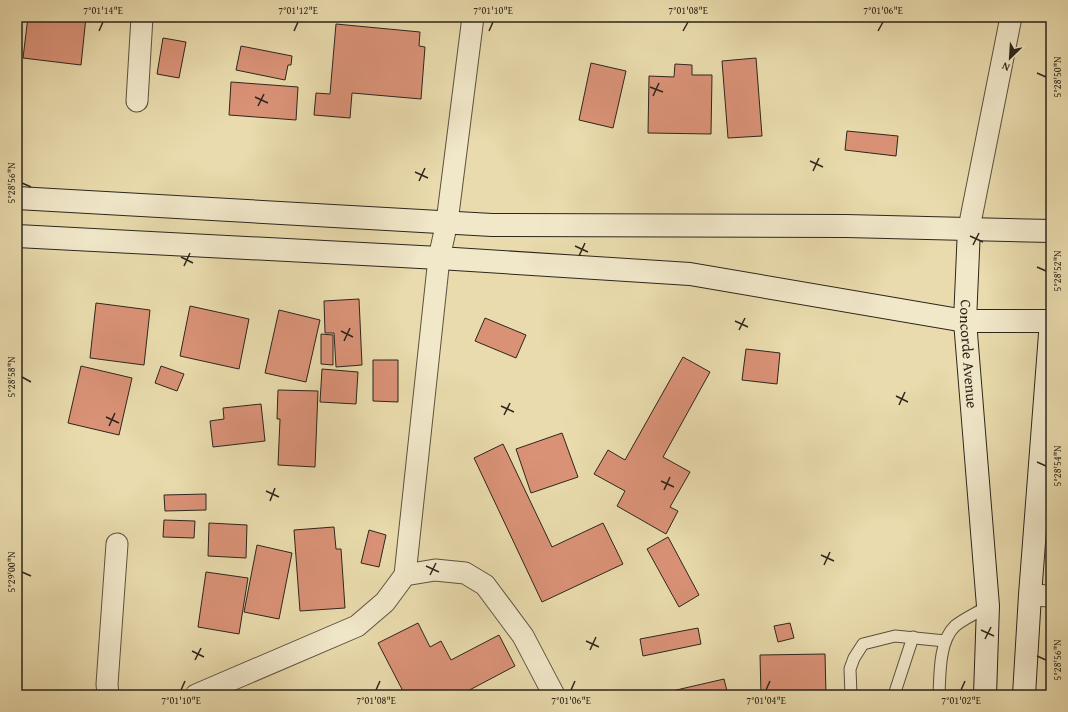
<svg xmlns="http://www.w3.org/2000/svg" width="1068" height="712" viewBox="0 0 1068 712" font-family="'Gentium Book Plus',serif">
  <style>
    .building { fill: #da9277; stroke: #2d261c }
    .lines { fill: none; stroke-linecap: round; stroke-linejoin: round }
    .lane-casing { stroke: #5c5340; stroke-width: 13 }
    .street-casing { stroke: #5c5340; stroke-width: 23 }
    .secondary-casing { stroke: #2d261c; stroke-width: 24 }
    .lane { stroke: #f1e8ca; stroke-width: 11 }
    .street { stroke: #f1e8ca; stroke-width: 21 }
    .secondary { stroke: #f1e8ca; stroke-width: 22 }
    .ticks { fill: none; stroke: #2d261c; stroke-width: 1.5 }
    .labels { text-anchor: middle; stroke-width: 4; stroke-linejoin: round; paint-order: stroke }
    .street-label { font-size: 15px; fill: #2d261c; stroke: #f1e8ca }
    .neatline { fill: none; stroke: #2d261c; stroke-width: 1.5 }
    .ticks-label { font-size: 10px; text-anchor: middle; fill: #2d261c }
  </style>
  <rect width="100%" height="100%" fill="#e9dbad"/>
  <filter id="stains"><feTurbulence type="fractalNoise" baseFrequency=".005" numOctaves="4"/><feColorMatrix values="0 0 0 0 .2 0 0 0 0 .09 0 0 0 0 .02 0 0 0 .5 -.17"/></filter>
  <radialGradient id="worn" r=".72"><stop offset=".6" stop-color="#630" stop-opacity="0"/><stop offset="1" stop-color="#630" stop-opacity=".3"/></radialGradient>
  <g class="building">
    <path d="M28,17H86L81,65L23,58Z"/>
    <path d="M336,24L420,32L419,46L425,47L421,99L352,93L350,118L314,115L316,93L330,94Z"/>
    <path d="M163,38L186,42L179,78L157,74Z"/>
    <path d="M241,46L292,56L291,65H288L285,80L236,70Z"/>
    <path d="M756,58L762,136L728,138L722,61Z"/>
    <path d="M591,63L626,71L613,128L579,120Z"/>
    <path d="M675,64L692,65V75H712L711,134L648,133L649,76L674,77Z"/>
    <path d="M231,82L298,87L296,120L229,115Z"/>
    <path d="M847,131L898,136L896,156L845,150Z"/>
    <path d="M359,299L362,365L336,367L334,333H325L324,301Z"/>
    <path d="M96,303L150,310L144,365L90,358Z"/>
    <path d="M190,306L249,319L239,369L180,356Z"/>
    <path d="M279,310L320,320L306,382L265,373Z"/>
    <path d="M485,318L526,335L516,358L475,341Z"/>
    <path d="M321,334L333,335V365L321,364Z"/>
    <path d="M746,349L780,353L777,384L742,380Z"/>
    <path d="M683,357L710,372L663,457L690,472L670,507L678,511L666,534L617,506L625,491L594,474L608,450L625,460Z"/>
    <path d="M373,360H398V402L373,401Z"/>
    <path d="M81,366L132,378L119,435L68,423Z"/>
    <path d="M161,366L184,374L177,391L155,383Z"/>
    <path d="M322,369L358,372L356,404L320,402Z"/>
    <path d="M278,390L318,391L315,467L278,465L280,419H277Z"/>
    <path d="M261,404L265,441L213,447L210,421L224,419L223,408Z"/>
    <path d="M562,433L578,477L531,493L516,449Z"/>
    <path d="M503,444L552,547L603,523L623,564L542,602L474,458Z"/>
    <path d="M206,494V510L165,511L164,495Z"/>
    <path d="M164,520L195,521L194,538L163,537Z"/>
    <path d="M209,523L247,525L246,558L208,556Z"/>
    <path d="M334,527L336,549H341L345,608L300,611L294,530Z"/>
    <path d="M369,530L386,535L379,567L361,563Z"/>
    <path d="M668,537L699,595L679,607L647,549Z"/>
    <path d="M257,545L292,553L279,619L244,612Z"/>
    <path d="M206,572L248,578L239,634L198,627Z"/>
    <path d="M418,623L430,647L441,641L451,660L499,635L515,666L460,695H405L378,643Z"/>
    <path d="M790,623L794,638L778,642L774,626Z"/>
    <path d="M698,628L701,644L643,656L640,639Z"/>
    <path d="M825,654L826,695H761L760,655Z"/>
    <path d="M724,679L728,695H659V694Z"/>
  </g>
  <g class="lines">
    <g class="lane-casing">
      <g id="lane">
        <path d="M851,695L850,669L854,658L863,644L895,636L945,641"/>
        <path d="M894,695L913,637"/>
        <path d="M939,695C940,674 939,641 955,626C963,619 979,612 988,606"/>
      </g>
    </g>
    <g class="street-casing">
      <g id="street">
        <path d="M137,101L142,17"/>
        <path d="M969,228L1011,17"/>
        <path d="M405,575L439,258L447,222L473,17"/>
        <path d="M1030,595L1051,596"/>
        <path d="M108,695L107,684L117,544"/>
        <path d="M196,695L357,626L385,602L405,575L435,570L465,573L485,585L523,636L554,695"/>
      </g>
    </g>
    <g class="secondary-casing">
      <g id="secondary">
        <path d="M17,198L492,225L846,226L1051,231"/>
        <path id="s1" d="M969,228L965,321L988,606L985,695"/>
        <path d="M17,236L439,258L690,274L965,321H1051"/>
        <path d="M1024,695L1030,595L1051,321"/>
      </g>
    </g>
    <use href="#lane" class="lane"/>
    <use href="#street" class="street"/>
    <use href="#secondary" class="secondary"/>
  </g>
  <path class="ticks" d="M99,31L103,22M294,31L298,22M489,31L493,22M683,31L688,22M878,31L883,22M1037,73L1046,77M650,87L663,92M653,96L659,83M255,97L268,103M258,106L264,94M810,161L823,167M813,171L819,158M415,172L428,178M419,181L425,168M22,183L31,187M970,236L983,242M973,245L979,233M575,246L588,252M579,256L585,243M181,257L193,263M184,266L190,253M1037,267L1046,271M735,321L748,327M739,330L745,318M341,331L353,337M344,341L350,328M22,377L31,382M896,396L908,402M899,405L905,392M501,406L514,412M504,415L510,403M106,417L119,423M109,426L115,413M1037,462L1046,466M661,481L674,487M664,490L670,477M266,491L279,497M270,501L275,488M821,555L834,561M824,565L830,552M426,566L439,572M22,572L31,576M430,575L436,563M981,630L994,636M985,639L991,627M586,641L599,647M590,650L596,637M192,651L204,657M1037,656L1046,660M195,660L201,648M181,690L185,681M376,690L380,681M571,690L575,681M766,690L770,681M961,690L965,681"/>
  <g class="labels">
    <g class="street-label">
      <text dy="5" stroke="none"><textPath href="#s1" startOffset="126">Concorde Avenue</textPath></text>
    </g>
  </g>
  <rect width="1068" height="712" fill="none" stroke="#e9dbad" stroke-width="44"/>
  <g transform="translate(1010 58) rotate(205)" stroke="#f1e8ca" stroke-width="3" paint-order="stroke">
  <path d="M0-3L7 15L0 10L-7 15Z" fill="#2d261c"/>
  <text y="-6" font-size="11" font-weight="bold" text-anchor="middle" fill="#2d261c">N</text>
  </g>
  <rect x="22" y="22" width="1024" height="668" class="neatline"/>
  <g class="ticks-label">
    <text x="103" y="14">7°01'14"E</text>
    <text x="298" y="14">7°01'12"E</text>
    <text x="493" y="14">7°01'10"E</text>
    <text x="688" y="14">7°01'08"E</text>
    <text x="883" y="14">7°01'06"E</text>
    <text transform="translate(1057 77) rotate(-90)" y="4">5°28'50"N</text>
    <text transform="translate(11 183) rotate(-90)" y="4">5°28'56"N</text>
    <text transform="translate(1057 271) rotate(-90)" y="4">5°28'52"N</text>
    <text transform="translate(11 377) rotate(-90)" y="4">5°28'58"N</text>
    <text transform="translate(1057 466) rotate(-90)" y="4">5°28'54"N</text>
    <text transform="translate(11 572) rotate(-90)" y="4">5°29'00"N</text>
    <text transform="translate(1057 660) rotate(-90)" y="4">5°28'56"N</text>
    <text x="181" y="704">7°01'10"E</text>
    <text x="376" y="704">7°01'08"E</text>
    <text x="571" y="704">7°01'06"E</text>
    <text x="766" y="704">7°01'04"E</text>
    <text x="961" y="704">7°01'02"E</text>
  </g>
  <rect width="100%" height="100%" filter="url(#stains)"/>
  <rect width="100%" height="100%" fill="url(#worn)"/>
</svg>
